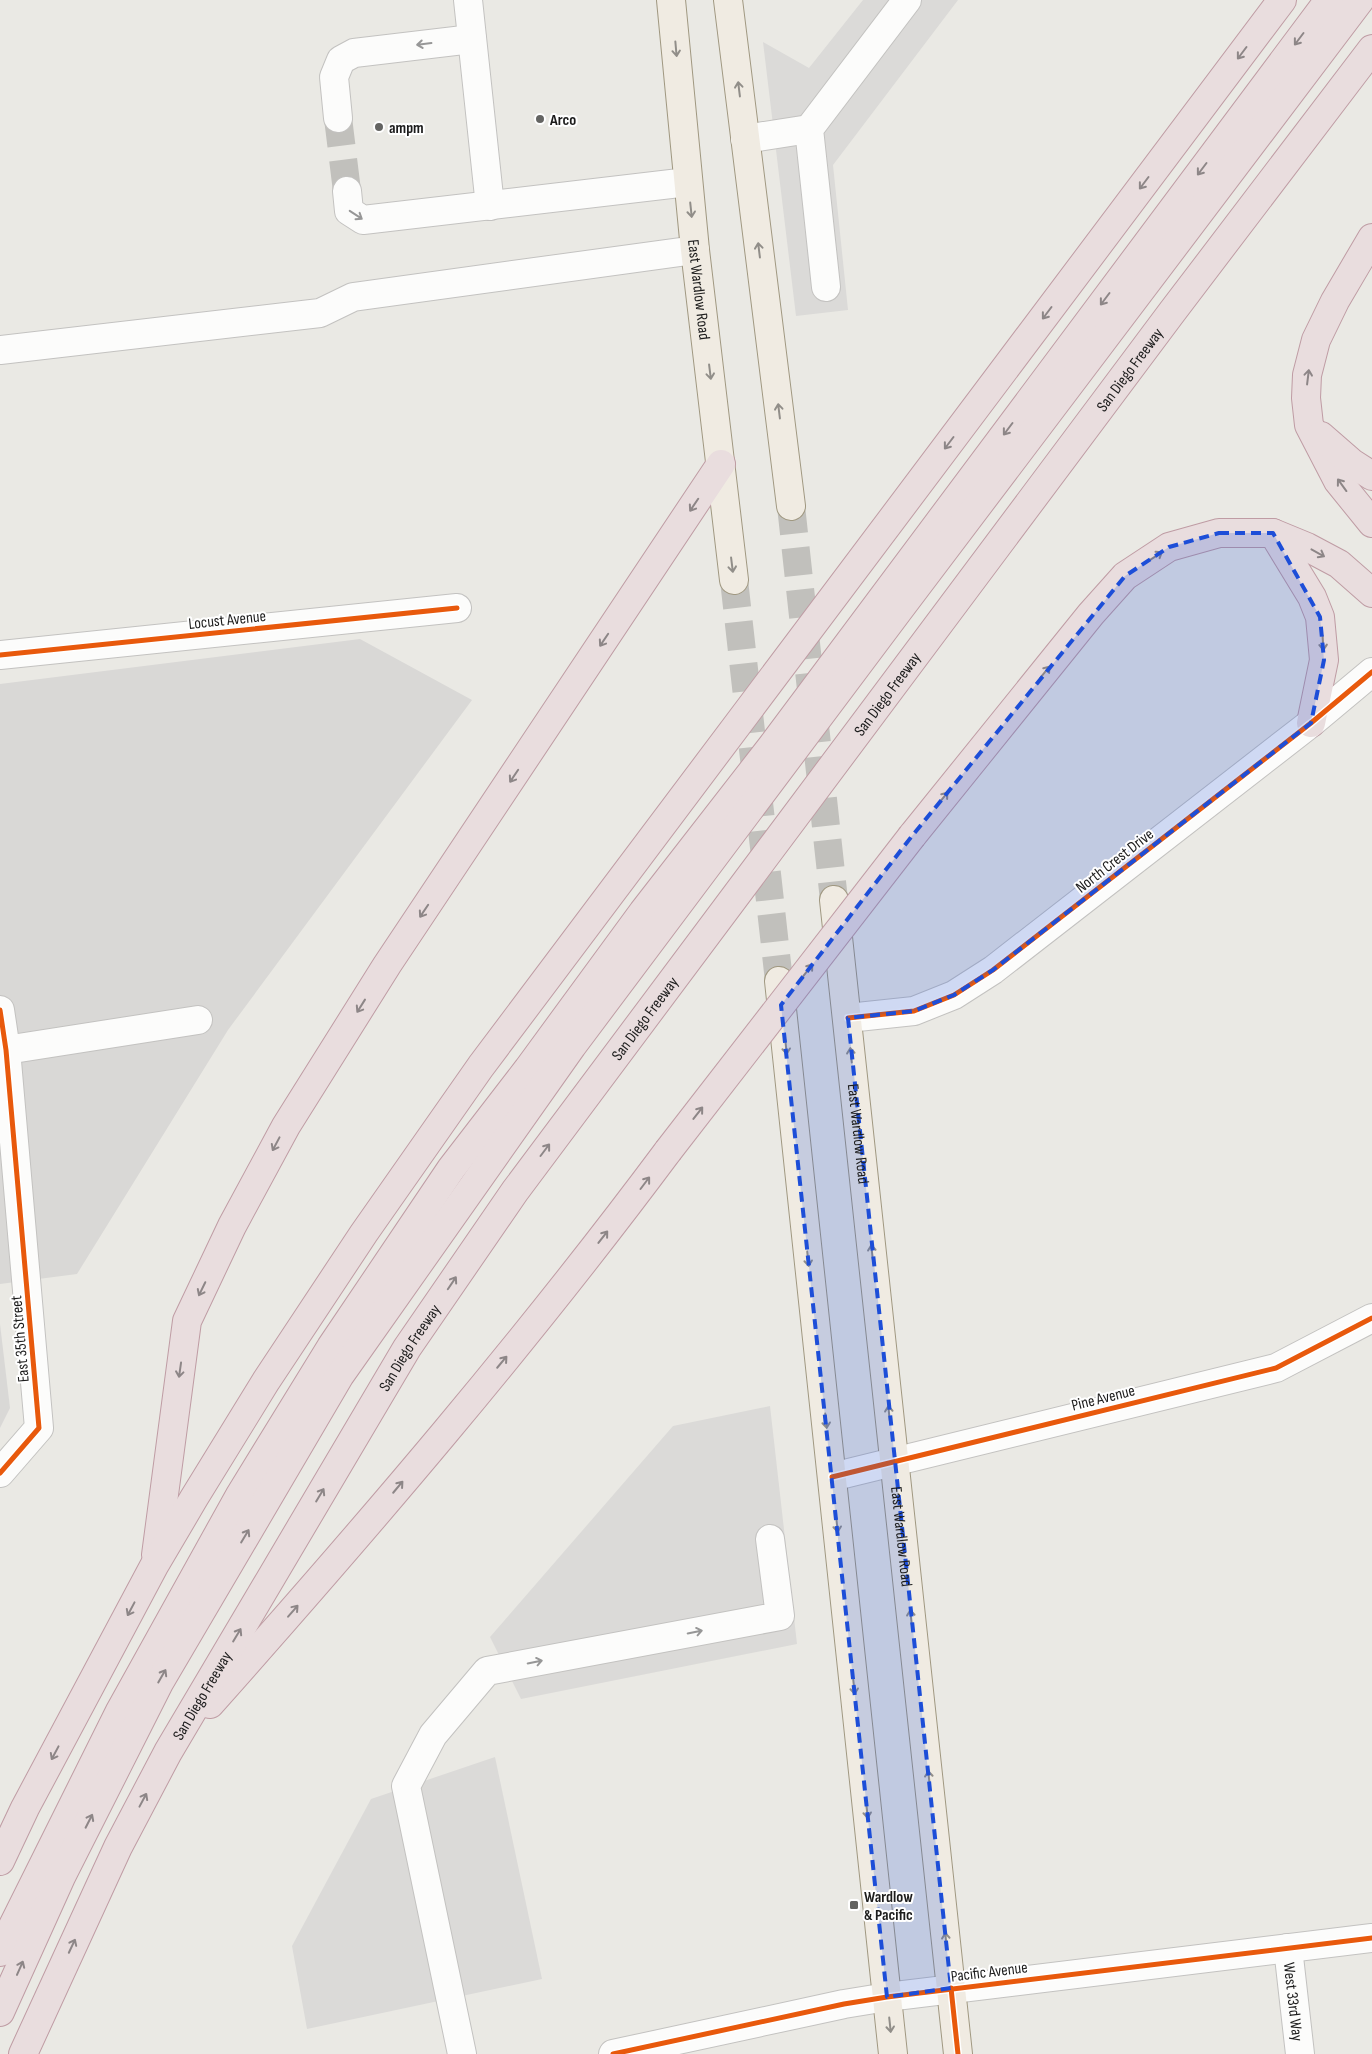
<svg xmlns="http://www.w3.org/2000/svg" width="1372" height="2054" viewBox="0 0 1372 2054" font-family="'Sofia Sans Condensed',sans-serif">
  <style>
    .residential { fill: #d9d8d6 }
    .parking { fill: #dbdad8 }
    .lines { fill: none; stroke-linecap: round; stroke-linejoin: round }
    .minor-tunnel { stroke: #c1c0bc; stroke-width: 28; stroke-dasharray: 28 14; stroke-linecap: butt }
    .major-tunnel { stroke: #c1c0bc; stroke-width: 28; stroke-dasharray: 28 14; stroke-linecap: butt }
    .minor-casing { stroke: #c3c2c0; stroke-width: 30 }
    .major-casing { stroke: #a09881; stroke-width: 30 }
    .highway-casing { stroke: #bf9ca4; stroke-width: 30 }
    .minor { stroke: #fcfcfb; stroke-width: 28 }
    .major { stroke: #f0ebe2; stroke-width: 28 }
    .highway { stroke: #e9ddde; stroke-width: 28 }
    .highway-bridge-casing { stroke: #bf9ca4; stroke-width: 30; stroke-linecap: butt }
    .highway-bridge { stroke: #e9ddde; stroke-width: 28 }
    .cycleway-casing { stroke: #fff; stroke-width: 8 }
    .cycleway { stroke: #e8590c; stroke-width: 5 }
    .oneway { stroke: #8d8687 }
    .oneway2 { stroke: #979797 }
    .oneway3 { stroke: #918e89 }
    .marked { fill: #1d4ed8; fill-opacity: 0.2; stroke: #1d4ed8; stroke-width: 4; stroke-dasharray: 10 6; stroke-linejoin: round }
    .poi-dot { fill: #646462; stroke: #fff; stroke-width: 2 }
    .labels { text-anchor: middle; stroke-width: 4; stroke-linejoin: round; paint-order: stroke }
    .poi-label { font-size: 16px; font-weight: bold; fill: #1c1c1c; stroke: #fff; text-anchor: start }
    .street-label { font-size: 16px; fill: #1c1c1c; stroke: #fff }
  </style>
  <rect width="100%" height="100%" fill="#eae9e4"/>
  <g class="residential">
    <path d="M360,639L472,700L228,1030L77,1274L0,1284V684Z"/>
    <path d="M0,1324L10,1408L0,1428Z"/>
  </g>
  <g class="parking">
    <path d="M863,0H958L833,165L848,310L796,316L763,42L809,68Z"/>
    <path d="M770,1406L797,1644L521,1699L490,1637L673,1426Z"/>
    <path d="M495,1757L542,1979L307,2029L292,1946L371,1799Z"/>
  </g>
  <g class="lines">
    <path class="minor-tunnel" d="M338,118L347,191"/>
    <g class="major-tunnel">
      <path d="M791,506L834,900"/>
      <path d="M734,580L779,981"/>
    </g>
    <g class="minor-casing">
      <g id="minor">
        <path d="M468,0L490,206"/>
        <path d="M338,118L334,77L341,60L354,53L472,39"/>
        <path d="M745,139L809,129"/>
        <path d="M347,191L349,211L363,220L688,182"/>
        <path d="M826,287L809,129L907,0"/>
        <path d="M0,350L320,313L353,297L695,250"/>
        <path d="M0,655L457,608"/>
        <path d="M0,1010L6,1050L39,1428L0,1473"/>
        <path d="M848,1018L914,1011L954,995L993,970L1311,723L1372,672"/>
        <path d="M0,1051L198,1020"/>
        <path d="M832,1477L1276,1368L1372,1318"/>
        <path id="s1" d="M1288,1948L1300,2054"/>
        <path d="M462,2054L406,1786L433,1735L487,1671L780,1616L770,1539"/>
        <path d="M613,2054L844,2004L887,1997L1372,1938"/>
      </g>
    </g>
    <g class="major-casing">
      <g id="major">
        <path id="s2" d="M671,0L695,250L734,580"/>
        <path d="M728,0L791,506"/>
        <path id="s3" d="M834,900L958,2054"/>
        <path d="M779,981L893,2054"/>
      </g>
    </g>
    <g class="highway-casing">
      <g id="highway">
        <path d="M1372,238L1335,301L1316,340L1307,375L1306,398L1309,425L1338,481L1372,523"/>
        <path d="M1321,436L1352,463L1372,476"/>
        <path d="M1273,533L1312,597L1320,617L1324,660L1311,723"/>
        <path d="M912,836L1091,614L1125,576L1169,547L1219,533H1273L1307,547L1339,564L1372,593"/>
        <path d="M156,1555L187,1321L232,1226L286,1126L387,965L721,464"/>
        <path d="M210,1704C369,1525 525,1343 668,1151"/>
        <path d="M0,1861L25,1808L154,1566L194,1498L266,1381L364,1233L481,1066L1282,0"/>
        <path d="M0,1952L120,1711L240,1495L331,1347L451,1169L528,1069L643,912L772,746L1329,0"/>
        <path d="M0,2012L61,1877L159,1683L340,1375L572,1046L898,611L1360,0"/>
        <path id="s4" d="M23,2054L118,1847L168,1752L407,1348L515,1191L1172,312L1372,49"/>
      </g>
    </g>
    <use href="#minor" class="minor"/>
    <use href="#major" class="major"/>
    <use href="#highway" class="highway"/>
    <g class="highway-bridge-casing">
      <path id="highway-bridge" d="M668,1151L912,836"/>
    </g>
    <use href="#highway-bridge" class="highway-bridge"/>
    <g class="cycleway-casing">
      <g id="cycleway">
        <path d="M0,655L457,608"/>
        <path d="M0,1010L6,1050L39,1428L0,1473"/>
        <path d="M848,1018L914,1011L954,995L993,970L1311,723L1372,672"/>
        <path d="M832,1477L1276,1368L1372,1318"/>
        <path d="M951,1988L958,2054"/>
        <path d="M613,2054L844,2004L887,1997L1372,1938"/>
      </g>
    </g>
    <use href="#cycleway" class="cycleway"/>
  </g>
  <defs><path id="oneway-shaft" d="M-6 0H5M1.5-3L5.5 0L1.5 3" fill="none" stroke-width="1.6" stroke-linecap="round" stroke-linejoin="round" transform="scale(1.25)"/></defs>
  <g class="oneway">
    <use href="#oneway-shaft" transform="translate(1299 39) rotate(127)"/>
    <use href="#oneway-shaft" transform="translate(1242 53) rotate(127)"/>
    <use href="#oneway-shaft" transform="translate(1202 169) rotate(127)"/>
    <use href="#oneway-shaft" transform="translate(1144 183) rotate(127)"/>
    <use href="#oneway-shaft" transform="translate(1105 299) rotate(127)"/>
    <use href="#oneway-shaft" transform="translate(1047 313) rotate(127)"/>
    <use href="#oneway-shaft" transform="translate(1308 377) rotate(-83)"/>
    <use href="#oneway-shaft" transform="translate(1008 429) rotate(127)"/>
    <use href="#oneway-shaft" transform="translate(949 443) rotate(127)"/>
    <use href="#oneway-shaft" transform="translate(1342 485) rotate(-126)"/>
    <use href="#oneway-shaft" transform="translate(694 505) rotate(124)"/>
    <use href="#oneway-shaft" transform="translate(1318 553) rotate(29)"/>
    <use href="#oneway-shaft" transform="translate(1156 556) rotate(-33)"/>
    <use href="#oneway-shaft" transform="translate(604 640) rotate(124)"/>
    <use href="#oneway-shaft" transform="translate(1323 643) rotate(87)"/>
    <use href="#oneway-shaft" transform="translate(1045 672) rotate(-51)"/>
    <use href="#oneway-shaft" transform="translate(514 776) rotate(124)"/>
    <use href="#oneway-shaft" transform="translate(943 798) rotate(-51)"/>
    <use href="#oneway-shaft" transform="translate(424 911) rotate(124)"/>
    <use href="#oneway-shaft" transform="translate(808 970) rotate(-52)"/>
    <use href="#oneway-shaft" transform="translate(361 1006) rotate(122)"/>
    <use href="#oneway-shaft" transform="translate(698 1113) rotate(-52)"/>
    <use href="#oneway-shaft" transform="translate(276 1144) rotate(118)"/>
    <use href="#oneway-shaft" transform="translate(545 1150) rotate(-53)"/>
    <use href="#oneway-shaft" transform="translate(645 1183) rotate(-53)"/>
    <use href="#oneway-shaft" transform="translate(603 1237) rotate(-52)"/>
    <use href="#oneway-shaft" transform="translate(452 1283) rotate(-56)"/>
    <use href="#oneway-shaft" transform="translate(202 1289) rotate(116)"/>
    <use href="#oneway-shaft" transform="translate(502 1362) rotate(-50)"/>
    <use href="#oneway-shaft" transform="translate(180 1370) rotate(98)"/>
    <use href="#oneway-shaft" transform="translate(398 1487) rotate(-50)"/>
    <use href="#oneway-shaft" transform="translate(320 1495) rotate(-59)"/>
    <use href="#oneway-shaft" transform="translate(245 1536) rotate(-59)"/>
    <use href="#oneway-shaft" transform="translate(131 1609) rotate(118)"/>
    <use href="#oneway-shaft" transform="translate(293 1611) rotate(-49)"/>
    <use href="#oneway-shaft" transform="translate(237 1635) rotate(-59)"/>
    <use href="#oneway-shaft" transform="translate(162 1676) rotate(-60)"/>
    <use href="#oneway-shaft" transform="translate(55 1753) rotate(118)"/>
    <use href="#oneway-shaft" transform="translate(143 1800) rotate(-62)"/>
    <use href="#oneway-shaft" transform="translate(89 1821) rotate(-63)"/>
    <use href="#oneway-shaft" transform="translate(72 1946) rotate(-65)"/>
    <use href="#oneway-shaft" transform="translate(20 1968) rotate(-66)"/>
  </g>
  <g class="oneway2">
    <use href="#oneway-shaft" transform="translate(424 44) rotate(173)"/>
    <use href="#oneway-shaft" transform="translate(356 215) rotate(33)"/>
    <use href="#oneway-shaft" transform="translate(695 1632) rotate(-11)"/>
    <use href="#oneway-shaft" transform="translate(535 1662) rotate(-11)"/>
  </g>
  <g class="oneway3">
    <use href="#oneway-shaft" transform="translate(676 49) rotate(85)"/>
    <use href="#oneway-shaft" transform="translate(739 89) rotate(-97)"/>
    <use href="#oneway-shaft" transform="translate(691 210) rotate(84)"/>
    <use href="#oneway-shaft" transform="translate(759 250) rotate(-97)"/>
    <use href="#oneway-shaft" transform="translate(710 372) rotate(83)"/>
    <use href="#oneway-shaft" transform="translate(779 411) rotate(-97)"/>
    <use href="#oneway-shaft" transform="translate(732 565) rotate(83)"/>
    <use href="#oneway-shaft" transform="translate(786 1047) rotate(84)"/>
    <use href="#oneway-shaft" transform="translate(851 1055) rotate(-96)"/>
    <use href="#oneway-shaft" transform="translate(872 1252) rotate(-96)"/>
    <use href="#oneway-shaft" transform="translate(808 1259) rotate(84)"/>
    <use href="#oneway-shaft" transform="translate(889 1413) rotate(-96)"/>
    <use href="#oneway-shaft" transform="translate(826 1421) rotate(84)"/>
    <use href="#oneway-shaft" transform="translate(837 1525) rotate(84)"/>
    <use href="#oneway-shaft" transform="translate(911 1617) rotate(-96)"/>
    <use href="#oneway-shaft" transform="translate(854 1687) rotate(84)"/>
    <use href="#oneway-shaft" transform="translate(929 1778) rotate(-96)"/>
    <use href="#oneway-shaft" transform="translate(867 1811) rotate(84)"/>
    <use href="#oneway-shaft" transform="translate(946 1940) rotate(-96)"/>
    <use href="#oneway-shaft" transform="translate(890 2025) rotate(84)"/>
  </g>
  <path class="marked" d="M1219,533H1273L1320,617L1324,660L1311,723L993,970L954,995L914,1011L848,1018L951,1988L887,1997L781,1005L912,836L1125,576L1169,547Z"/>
  <g class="poi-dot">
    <circle cx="540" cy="119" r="5"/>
    <circle cx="379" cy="127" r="5"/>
    <rect x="849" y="1900" width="10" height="10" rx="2.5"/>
  </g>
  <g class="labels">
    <g class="poi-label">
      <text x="550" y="125">Arco</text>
      <text x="389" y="133">ampm</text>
      <text x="864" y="1902">Wardlow<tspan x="864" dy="18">&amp; Pacific</tspan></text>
    </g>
    <g class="street-label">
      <text dy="6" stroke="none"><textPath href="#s2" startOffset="291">East Wardlow Road</textPath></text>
      <text dy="6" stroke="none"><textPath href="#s4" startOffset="2021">San Diego Freeway</textPath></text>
      <text transform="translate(227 619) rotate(-6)" y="6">Locust Avenue</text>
      <text dy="6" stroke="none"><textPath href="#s4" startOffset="1616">San Diego Freeway</textPath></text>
      <text transform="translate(1114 860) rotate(-38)" y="6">North Crest Drive</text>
      <text dy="6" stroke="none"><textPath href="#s4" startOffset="1211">San Diego Freeway</textPath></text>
      <text dy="6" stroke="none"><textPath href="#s3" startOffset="235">East Wardlow Road</textPath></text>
      <text transform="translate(19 1339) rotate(-95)" y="6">East 35th Street</text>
      <text dy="6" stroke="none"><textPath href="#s4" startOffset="806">San Diego Freeway</textPath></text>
      <text transform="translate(1103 1397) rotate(-14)" y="6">Pine Avenue</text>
      <text dy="6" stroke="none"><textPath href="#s3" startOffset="640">East Wardlow Road</textPath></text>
      <text dy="6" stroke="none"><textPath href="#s4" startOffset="401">San Diego Freeway</textPath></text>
      <text transform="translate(989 1971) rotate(-7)" y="6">Pacific Avenue</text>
      <text dy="6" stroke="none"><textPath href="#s1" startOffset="54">West 33rd Way</textPath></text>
    </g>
  </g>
</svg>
